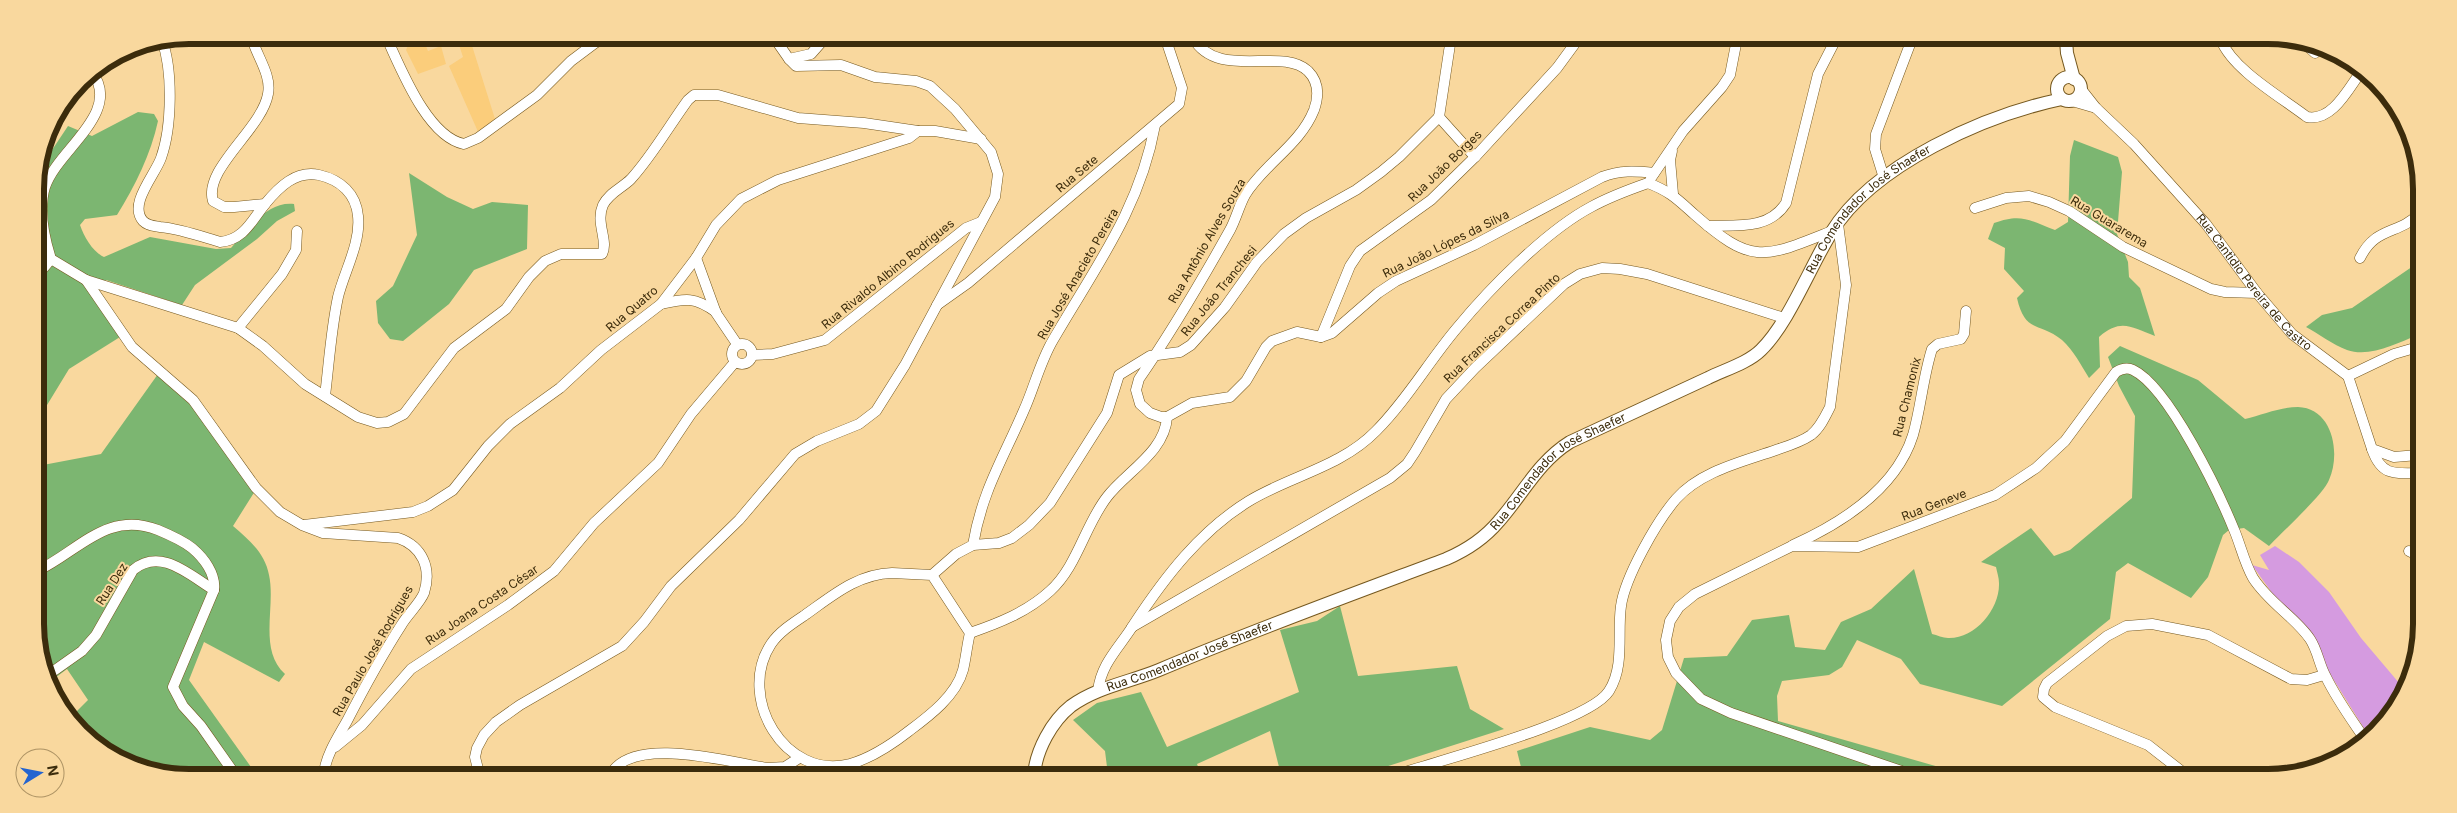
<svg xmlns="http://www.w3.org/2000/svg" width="2457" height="813" viewBox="0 0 2457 813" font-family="Inter,sans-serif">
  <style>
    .built { fill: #fbcd7b }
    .forest { fill: #7cb671 }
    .water { fill: #d59be0 }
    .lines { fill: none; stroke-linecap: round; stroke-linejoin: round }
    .minor-casing { stroke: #75581f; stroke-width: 11 }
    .tertiary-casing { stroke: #75581f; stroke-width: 14 }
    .minor { stroke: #fff; stroke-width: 10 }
    .tertiary { stroke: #fff; stroke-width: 12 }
    .labels { text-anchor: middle; stroke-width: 4; stroke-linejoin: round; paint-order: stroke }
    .street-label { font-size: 12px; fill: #3c2c0c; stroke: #f9d89e }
    .rim { fill: none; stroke: #3c2c0c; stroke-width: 6 }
  </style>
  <rect width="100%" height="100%" fill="#f9d89e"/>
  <g class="built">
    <path d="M456,36H469L495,119L479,134L449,66L463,57Z"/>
    <path d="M422,37L428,51L441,46L446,64L418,74L406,50L410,41Z"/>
  </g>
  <g class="forest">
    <path d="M138,112L154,114L158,121C151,154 135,186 117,215L85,219L80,225C84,237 93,252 104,257L150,237L216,249L231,248C248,230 266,201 294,204L295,211L277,221L257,239L195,285L182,305L106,280L93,297L120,337L69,369L44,410L37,433L36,213L39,174L42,165L68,126L92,136Z"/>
    <path d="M2074,140L2118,157L2122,172L2117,234L2128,262L2129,277L2140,288L2155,336C2131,327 2121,318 2099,337L2100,367L2089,378C2081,365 2074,351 2062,340C2040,322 2025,334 2017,298L2024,291L2004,269L2005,248L1988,239L1994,223C2021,213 2029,220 2055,230L2068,222L2070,156Z"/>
    <path d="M409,173L447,197L473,209L492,202L528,205L527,249L474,270L449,304L403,341L390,339L378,323L376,301L393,286L417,235Z"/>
    <path d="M2419,262L2418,335C2397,343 2370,358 2347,350C2333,345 2319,334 2306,327L2322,315L2352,308Z"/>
    <path d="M2120,346L2198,380L2245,419C2262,415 2281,407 2298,407C2333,408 2341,454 2329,480C2323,495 2282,532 2269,546L2244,528L2229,530L2223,535L2208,577L2191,598L2128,563L2116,572L2110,619L2002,706L1920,684L1901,659L1857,640L1842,667L1829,675L1782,681L1777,696L1778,721L1974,777L1505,776L1522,771L1517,751L1590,727L1650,740L1662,730L1684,658L1727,656L1752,620L1789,615L1795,647L1825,650L1841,622L1871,609L1914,569L1932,634C1937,635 1943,638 1948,638C1975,639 2000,609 1999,583C1999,578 1997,572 1996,567L1981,562L2031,528L2054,556L2070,550L2132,498L2135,416L2119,386L2108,357Z"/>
    <path d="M158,374L200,414L255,491L233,526C249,540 265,553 269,575C276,606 258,650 285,674L279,682L204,642L189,680L251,767V773C218,773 183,776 151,773C129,770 79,738 70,718L88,700L67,669L51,681L38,654L37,474L43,465L101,454Z"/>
    <path d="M1340,606L1358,676L1457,666L1470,709L1504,729L1357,776L1281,775L1270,731L1197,764L1201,775H1108L1105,751L1073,720L1097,703L1141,692L1167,747L1299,692L1280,630L1317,621Z"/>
  </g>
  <path class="water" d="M2275,546L2299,562L2329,592L2361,638L2405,690L2396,709L2370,738L2330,674L2252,565L2269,570L2260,555Z"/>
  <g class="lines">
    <g class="minor-casing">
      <g id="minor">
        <path d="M251,35C255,54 272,74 268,94C262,129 203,169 213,201L224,207H234L265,204C279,187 296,170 319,175C341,180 356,194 358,216C361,243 344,272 338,297C331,330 329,363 325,396"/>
        <path d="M369,35L382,41L405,36"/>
        <path d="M1027,37L1041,41L1055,37"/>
        <path d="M1193,38C1218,81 1281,46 1308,71C1319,82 1319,96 1314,110C1300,145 1265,163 1245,195C1239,206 1236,219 1230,230C1202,280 1172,331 1139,379L1136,390L1140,404L1150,413L1161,417H1167L1192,403L1230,397L1246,381L1266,347L1272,341L1297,332L1321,337L1332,333L1378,293L1396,281L1474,245L1602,177C1620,170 1635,171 1654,173"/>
        <path d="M162,40C173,71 172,127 161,158C155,175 128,204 143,221C148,226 154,226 160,227C181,229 200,236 220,242C244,240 252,220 265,204"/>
        <path d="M2221,40C2233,70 2281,97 2307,117C2333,122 2349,87 2363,69"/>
        <path d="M2301,40L2315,53"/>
        <path d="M388,41C402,71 428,137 464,144L478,138L537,95L571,61L595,43L610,36"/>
        <path d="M789,59L811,54L826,37"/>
        <path d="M92,72C123,113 57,150 45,187C38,210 44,237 51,259L86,280L132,347L193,400L256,488L280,512L302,525L323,533L398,538C422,546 432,568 424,593C420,603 408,614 402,624C382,655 364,688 347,721C338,737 326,755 324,773"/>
        <path id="s1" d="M2081,89L2096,108L2134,144L2206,224L2257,293L2292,334L2348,376L2372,449L2394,457L2418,455"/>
        <path d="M2072,101L2096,108"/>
        <path d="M1439,117L1451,38"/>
        <path d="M1439,117L1475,157"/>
        <path d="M1672,151L1670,160L1673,194"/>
        <path d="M1651,178L1683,131L1722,87L1730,75L1737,39"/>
        <path d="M1884,178L1875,149L1876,134L1912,39"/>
        <path d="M1648,183C1671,192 1677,199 1695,215C1753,266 1764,258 1832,231"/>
        <path d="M1975,208L2006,198L2029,196L2049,202L2069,211L2123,247L2211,289L2225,292L2257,293"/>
        <path d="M1708,226C1737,225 1769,230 1786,203L1818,74L1836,39"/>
        <path d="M696,258L716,313L737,344"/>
        <path d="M2360,258C2376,226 2398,235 2419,214"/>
        <path d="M36,277L51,259"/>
        <path d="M86,280L238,328L263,346L305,384L358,417L377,423L388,422L404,414L454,348L506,309L529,277L545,261L561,254H602C609,241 595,223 603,205C609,193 622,188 631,179C652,156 669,126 688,100L694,95H718L798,118L864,123L918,131"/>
        <path d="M661,304C686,298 695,297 716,312"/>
        <path d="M937,305L968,283L1179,104L1182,88L1165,37"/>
        <path d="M238,328L282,274L296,250L297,231"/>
        <path d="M1321,337L1350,266L1360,251L1431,200L1475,157L1557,68L1579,38"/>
        <circle cx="742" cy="354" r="10"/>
        <path d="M752,355L773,354L825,340L966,228L981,222"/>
        <path d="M2348,376L2394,354L2418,347"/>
        <path d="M2372,449C2381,475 2393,474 2418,473"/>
        <path d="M304,525L413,512L428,506L453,490L488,446L510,424L560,388L601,350L661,304L696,258L716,225L741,199L778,180L909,138L918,131H935L981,139"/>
        <path d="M973,545C982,491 1003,459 1024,410C1034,388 1040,362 1053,340C1094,269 1140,209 1155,125"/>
        <path d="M1793,545C1842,523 1896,489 1913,435C1921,407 1923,377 1932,349L1938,344L1961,339L1964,334L1966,311"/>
        <path d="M2409,551L2417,555"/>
        <path d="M37,571C79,551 107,510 158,530C170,535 182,540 192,548C204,558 216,574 214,590L173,687L183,706L201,726L234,773"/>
        <path d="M892,573L932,575L970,633C967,645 966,658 963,670C956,696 929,716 909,731C891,745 872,758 850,764C785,781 736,697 771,644C779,632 793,623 805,615C832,596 857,574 892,573Z"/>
        <path d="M932,575L956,554L973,545L999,543L1012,538L1029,525L1050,503L1107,413L1119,375L1150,356L1180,352L1191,345L1225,307L1257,262L1284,234L1306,218L1356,190L1381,172L1399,157L1439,117"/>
        <path d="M1132,627L1390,478L1407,464L1415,452L1446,399L1475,368L1564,284L1580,274L1602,268L1620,269L1647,274L1784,318"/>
        <path d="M970,633C999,623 1027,612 1050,591C1077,567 1085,525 1107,497C1126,472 1165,452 1167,417"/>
        <path d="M48,675L82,651L96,635L133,570C161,547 189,575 214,590"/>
        <path d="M1098,691C1101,663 1120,647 1134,624C1165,577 1200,531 1249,501C1290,476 1341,467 1376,431C1407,400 1429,361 1457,328C1490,288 1546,231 1591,207C1609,197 1628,190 1648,183"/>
        <path d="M335,747L362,725L411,669L508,605L554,571L594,523L658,463L691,414L735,362"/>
        <path d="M479,773L475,757L477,748L484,735L496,722L520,705L622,646L644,622L671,586L739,520L795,454L817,441L859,424L876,411L905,365L995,197L998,174L991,152L955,109L930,86L916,81L875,77L841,65L796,66L789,59L773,36"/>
        <path d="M611,774C633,734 732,763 768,768L785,767L799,758"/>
        <path d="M1393,776C1435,761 1589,723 1609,691C1625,666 1617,633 1621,606C1625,577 1657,521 1676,499C1701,471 1742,462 1776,450C1788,446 1801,442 1811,435C1820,428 1825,417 1830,407L1846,285L1838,224"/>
        <path d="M1919,777L1731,713L1701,699L1676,673L1668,657L1666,640L1670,621L1679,607L1695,594L1792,546L1858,547L1995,495L2036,468L2065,441L2116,372C2121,369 2127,367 2133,370C2169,387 2220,495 2235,532C2241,547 2245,564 2253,578C2269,603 2295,617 2310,639C2318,651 2319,665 2326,677C2337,700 2352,720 2366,741"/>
        <path d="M2189,777L2148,745L2055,707L2043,697L2044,689L2047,683L2107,636L2126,626L2152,624L2208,635L2291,679L2307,680L2324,675"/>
      </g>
    </g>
    <g class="tertiary-casing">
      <g id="tertiary">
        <path d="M2066,40L2067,53L2074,79"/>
        <circle cx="2069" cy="89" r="12"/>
        <path id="s2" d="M1034,775C1036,750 1052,721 1071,706C1097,687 1130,682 1159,670C1254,630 1350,595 1446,559C1467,550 1484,539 1499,521C1523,494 1538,462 1570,442C1616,421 1662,399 1708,378C1724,370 1748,363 1761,350C1788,324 1810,267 1831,233C1873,164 1986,115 2062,99"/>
      </g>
    </g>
    <use href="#minor" class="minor"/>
    <use href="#tertiary" class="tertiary"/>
  </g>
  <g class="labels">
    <g class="street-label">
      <text transform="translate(1445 166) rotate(-44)" y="4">Rua João Borges</text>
      <text transform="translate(1077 174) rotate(-40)" y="4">Rua Sete</text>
      <text dy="4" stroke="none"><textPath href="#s2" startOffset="1048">Rua Comendador José Shaefer</textPath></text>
      <text transform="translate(2109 222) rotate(31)" y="4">Rua Guararema</text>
      <text transform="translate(1207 241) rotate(-60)" y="4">Rua Antônio Alves Souza</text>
      <text transform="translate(1446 244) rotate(-26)" y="4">Rua João Lópes da Silva</text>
      <text transform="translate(888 274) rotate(-39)" y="4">Rua Rivaldo Albino Rodrigues</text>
      <text transform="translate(1078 274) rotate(-60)" y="4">Rua José Anacieto Pereira</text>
      <text dy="4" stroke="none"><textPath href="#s1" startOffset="260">Rua Cantidio Pereira de Castro</textPath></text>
      <text transform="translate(1219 291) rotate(-51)" y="4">Rua João Tranchesi</text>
      <text transform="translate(632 309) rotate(-40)" y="4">Rua Quatro</text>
      <text transform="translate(1502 328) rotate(-43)" y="4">Rua Francisca Correa Pinto</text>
      <text transform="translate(1907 397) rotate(-76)" y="4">Rua Chamonix</text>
      <text dy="4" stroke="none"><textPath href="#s2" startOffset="628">Rua Comendador José Shaefer</textPath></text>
      <text transform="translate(1934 505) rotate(-21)" y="4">Rua Geneve</text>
      <text transform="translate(112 584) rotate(-57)" y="4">Rua Dez</text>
      <text transform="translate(482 605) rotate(-34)" y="4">Rua Joana Costa César</text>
      <text transform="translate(373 651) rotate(-60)" y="4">Rua Paulo José Rodrigues</text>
      <text dy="4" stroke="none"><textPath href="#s2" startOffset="209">Rua Comendador José Shaefer</textPath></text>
    </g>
  </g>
  <path d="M0 0H2457V813H0ZM189 44H2268A145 145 0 0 1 2413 189V624A145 145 0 0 1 2268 769H189A145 145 0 0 1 44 624V189A145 145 0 0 1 189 44Z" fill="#f9d89e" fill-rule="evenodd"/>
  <path class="rim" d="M189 44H2268A145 145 0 0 1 2413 189V624A145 145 0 0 1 2268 769H189A145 145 0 0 1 44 624V189A145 145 0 0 1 189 44Z"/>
  <g transform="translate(40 773) rotate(80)"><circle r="24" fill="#f9d89e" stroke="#ad9364"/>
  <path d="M0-4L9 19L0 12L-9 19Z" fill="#2464d0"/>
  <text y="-8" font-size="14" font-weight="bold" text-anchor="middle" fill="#3c2c0c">N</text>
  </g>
</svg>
